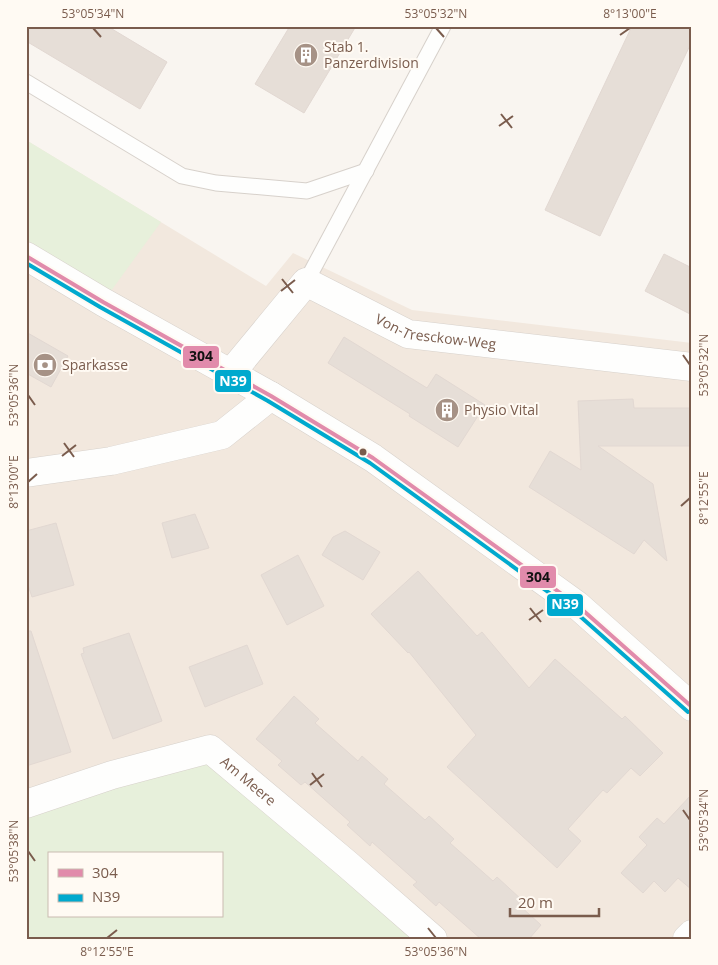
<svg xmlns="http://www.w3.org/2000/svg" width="718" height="965" viewBox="0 0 718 965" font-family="'Open Sans',sans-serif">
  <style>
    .residential { fill: #f2e8de; fill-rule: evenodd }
    .green { fill: #e7f0db; fill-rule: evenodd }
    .building { fill: #e6ded7; stroke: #e2d8d2 }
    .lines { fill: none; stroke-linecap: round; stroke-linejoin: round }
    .service-casing { stroke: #d7d1cb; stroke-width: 17 }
    .minor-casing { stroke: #d7d1cb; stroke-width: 29 }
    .service { stroke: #fefefd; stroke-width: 15 }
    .minor { stroke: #fefefd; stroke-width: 28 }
    .bus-1-casing { stroke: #fffaf3; stroke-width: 8 }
    .bus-2-casing { stroke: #fffaf3; stroke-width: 8 }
    .bus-1 { stroke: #e18bab; stroke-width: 4 }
    .bus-2 { stroke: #00a9ce; stroke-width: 4 }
    .ticks { fill: none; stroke: #7a5c4d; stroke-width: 2 }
    .bus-dot { fill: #7a5c4d; stroke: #fffaf3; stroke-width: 2 }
    .labels { text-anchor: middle; stroke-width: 4; stroke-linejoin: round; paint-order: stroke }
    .poi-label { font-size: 14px; fill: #7a5c4d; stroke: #fffaf3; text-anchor: start }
    .street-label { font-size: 14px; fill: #7a5c4d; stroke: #fffaf3 }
    .line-badge { stroke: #fffaf3; stroke-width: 2 }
    .badge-label { font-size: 14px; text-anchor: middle; font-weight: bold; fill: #fff }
    .pale-badge-label { font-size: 14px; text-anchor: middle; font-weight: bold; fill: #111 }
    .neatline { fill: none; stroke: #7a5c4d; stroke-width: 2 }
    .ticks-label { font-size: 12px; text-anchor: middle; fill: #7a5c4d }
  </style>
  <rect width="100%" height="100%" fill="#f9f5f0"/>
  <path class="residential" d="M26,140L266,286L293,253L412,310L692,343V939H26ZM49,854H221V916H49Z"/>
  <g class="green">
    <path d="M26,140L161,222L103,302L26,256Z"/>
    <path d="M210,749L422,928L407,939H26V804ZM49,854H221V916H49Z"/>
  </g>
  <g class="building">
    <path d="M26,26H107L167,62L140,109L26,41Z"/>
    <path d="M290,26H356L304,113L255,84Z"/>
    <path d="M632,26H692V41L600,236L545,210Z"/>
    <path d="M664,254L692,268V315L645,291Z"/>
    <path d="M26,332L68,356L51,387L26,373Z"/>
    <path d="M344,337L427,388L436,374L485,405L458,447L409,416L410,414L328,363Z"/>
    <path d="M633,399L634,408H692V446H598L653,484L667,561L644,540L634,554L529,487L550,451L581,470L578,401Z"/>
    <path d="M195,514L209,548L172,558L162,523Z"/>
    <path d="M56,523L74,585L32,597L26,579V531Z"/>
    <path d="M345,531L380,552L363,580L322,555L333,537Z"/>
    <path d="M298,555L324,606L287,625L261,575Z"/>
    <path d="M418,571L477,636L482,632L529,688L555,659L622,719L625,716L663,753L640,776L631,768L607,793L603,790L568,829L581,841L557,868L447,767L476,735L409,652L408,653L371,614Z"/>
    <path d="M26,631H31L71,752L26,766Z"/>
    <path d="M129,633L162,721L113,739L81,654L84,653L83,648Z"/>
    <path d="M247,645L263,684L205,707L189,667Z"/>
    <path d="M294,696L319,719L315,723L358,761L362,756L388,779L384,784L425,820L429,816L454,839L450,843L493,881L497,877L522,900L518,904L541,925L529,939H481L439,902L436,906L413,885L417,882L372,842L370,846L347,825L350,822L305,782L301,785L278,765L282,761L256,739Z"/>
    <path d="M692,794V890L678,878L665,892L654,881L643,893L621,873L647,845L639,837L657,818L664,824Z"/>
  </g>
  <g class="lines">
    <g class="service-casing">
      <g id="service">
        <path d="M26,82L182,176L216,183L307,191L366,171"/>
        <path d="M306,282L443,26"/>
      </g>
    </g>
    <g class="minor-casing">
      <g id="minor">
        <path d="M26,256L103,302L271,396L373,458L577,605L692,707"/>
        <path id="s1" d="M231,373L306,282L408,334L692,367"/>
        <path d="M26,473L111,461L222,435L271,396"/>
        <path id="s2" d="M26,804L112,775L210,749L347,864L433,939"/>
        <path d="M687,939L692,934"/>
      </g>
    </g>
    <use href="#service" class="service"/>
    <use href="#minor" class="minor"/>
    <g class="bus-1-casing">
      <path id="bus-1" d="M26,256L103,302L271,396L373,458L577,605L692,707"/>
    </g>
    <g class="bus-2-casing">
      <path id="bus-2" d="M26,263L100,307L268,401L370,463L573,610L688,712"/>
    </g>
    <use href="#bus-1" class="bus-1"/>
    <use href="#bus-2" class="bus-2"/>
  </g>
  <path class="ticks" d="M93,28L101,37M436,28L444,37M620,35L630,28M501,114L512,128M499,126L513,116M282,279L293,293M281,291L295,280M683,355L690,365M28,395L35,405M64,443L74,457M62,456L76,445M28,482L37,474M681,506L690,498M530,608L541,622M529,620L543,610M312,773L322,787M310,785L324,774M683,810L690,820M28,851L35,861M428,928L436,938M107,938L117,930"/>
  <defs>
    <g id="building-disc" transform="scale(1.25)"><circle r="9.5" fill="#a69286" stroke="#fffaf3"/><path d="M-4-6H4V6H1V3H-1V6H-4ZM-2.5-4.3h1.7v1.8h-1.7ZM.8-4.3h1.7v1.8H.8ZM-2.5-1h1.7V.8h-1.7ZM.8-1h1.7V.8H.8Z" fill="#fff"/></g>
    <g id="bank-disc" transform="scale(1.25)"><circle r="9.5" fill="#a69286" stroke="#fffaf3"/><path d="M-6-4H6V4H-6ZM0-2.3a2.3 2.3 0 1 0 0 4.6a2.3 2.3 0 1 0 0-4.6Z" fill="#fff"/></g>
  </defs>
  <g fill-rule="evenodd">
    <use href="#building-disc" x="306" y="55"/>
    <use href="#bank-disc" x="45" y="365"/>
    <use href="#building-disc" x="447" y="410"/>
  </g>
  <circle class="bus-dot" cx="363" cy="452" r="4.5"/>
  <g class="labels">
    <g class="poi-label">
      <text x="324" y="52">Stab 1.<tspan x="324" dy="16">Panzerdivision</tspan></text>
      <text x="62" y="370">Sparkasse</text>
      <text x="464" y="415">Physio Vital</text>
    </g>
    <g class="street-label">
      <text dy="5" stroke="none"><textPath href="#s1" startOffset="259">Von-Tresckow-Weg</textPath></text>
      <text dy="5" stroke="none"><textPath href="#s2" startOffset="242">Am Meere</textPath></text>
    </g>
  </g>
  <g class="line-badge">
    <rect x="182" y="345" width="38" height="24" rx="5" fill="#e18bab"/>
    <rect x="214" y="369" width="38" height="24" rx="5" fill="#00a9ce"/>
    <rect x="519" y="565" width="38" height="24" rx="5" fill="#e18bab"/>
    <rect x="546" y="593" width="38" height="24" rx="5" fill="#00a9ce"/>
  </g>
  <g class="badge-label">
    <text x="233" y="386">N39</text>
    <text x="565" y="609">N39</text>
  </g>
  <g class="pale-badge-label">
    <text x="201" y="361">304</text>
    <text x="538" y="582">304</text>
  </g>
  <rect width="718" height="965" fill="none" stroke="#fffaf3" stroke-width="55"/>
  <rect x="48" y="852" width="175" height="65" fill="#fffaf3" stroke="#cabbb1"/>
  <rect x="58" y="869" width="25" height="8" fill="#e18bab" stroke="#cabbb1"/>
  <text x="92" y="878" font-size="15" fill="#7a5c4d">304</text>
  <rect x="58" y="894" width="25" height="8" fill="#00a9ce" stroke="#cabbb1"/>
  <text x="92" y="902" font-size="15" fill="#7a5c4d">N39</text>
  <path d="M510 908v8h89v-8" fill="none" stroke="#7a5c4d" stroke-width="2.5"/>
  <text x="518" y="908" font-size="15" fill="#7a5c4d" stroke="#fffaf3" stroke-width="4" paint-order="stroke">20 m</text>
  <rect x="28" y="28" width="662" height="910" class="neatline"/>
  <g class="ticks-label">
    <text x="93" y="18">53°05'34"N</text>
    <text x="436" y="18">53°05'32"N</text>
    <text x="630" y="18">8°13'00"E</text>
    <text transform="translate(704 365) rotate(-90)" y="4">53°05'32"N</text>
    <text transform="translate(14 395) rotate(-90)" y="4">53°05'36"N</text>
    <text transform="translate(14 482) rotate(-90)" y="4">8°13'00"E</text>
    <text transform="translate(704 498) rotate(-90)" y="4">8°12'55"E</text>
    <text transform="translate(704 820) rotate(-90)" y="4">53°05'34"N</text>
    <text transform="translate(14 851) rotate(-90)" y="4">53°05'38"N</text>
    <text x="107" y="956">8°12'55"E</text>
    <text x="436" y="956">53°05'36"N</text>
  </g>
</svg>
